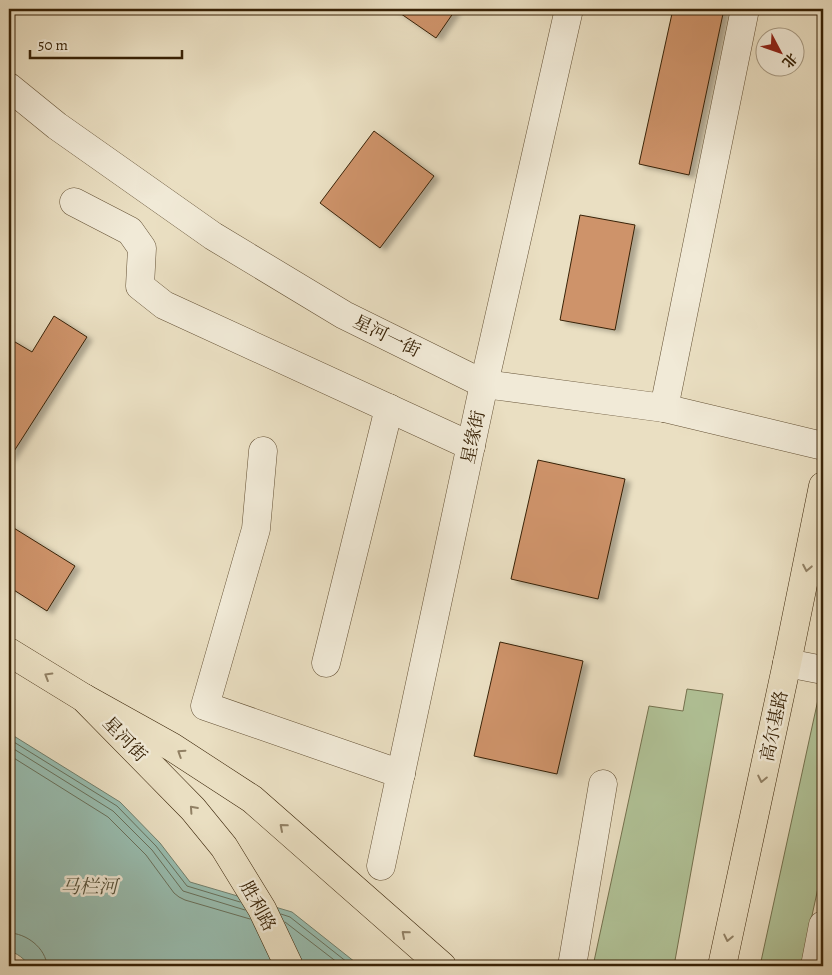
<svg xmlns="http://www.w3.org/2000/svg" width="832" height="975" viewBox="0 0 832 975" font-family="Alegreya,'Noto Serif SC',serif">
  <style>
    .green { fill: #b1c398; stroke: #74724f }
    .water { fill: #98bdb0; stroke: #727f6c }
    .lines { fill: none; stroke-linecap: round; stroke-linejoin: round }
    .shore { stroke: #68705b; stroke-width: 1 }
    .building { fill: #ce936b; stroke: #382206; filter: url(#shadow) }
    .minor-casing { stroke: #645135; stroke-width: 29 }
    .major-casing { stroke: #382206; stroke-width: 29 }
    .highway-casing { stroke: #382206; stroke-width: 29 }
    .minor { stroke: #f1ead7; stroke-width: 28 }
    .major { stroke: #eadfc2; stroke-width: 28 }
    .highway { stroke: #eadfc2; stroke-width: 28 }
    .oneway { stroke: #918064 }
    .labels { text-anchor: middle; stroke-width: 5; stroke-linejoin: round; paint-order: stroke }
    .street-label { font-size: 18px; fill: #382206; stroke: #f1ead7 }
    .water-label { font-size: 19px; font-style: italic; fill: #555039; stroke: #f1ead7 }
  </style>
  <defs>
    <filter id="shadow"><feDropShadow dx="5.5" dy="3" stdDeviation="2.5" flood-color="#0004"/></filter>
  </defs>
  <rect width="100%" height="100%" fill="#eadfc2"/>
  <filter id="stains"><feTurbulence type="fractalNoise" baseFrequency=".004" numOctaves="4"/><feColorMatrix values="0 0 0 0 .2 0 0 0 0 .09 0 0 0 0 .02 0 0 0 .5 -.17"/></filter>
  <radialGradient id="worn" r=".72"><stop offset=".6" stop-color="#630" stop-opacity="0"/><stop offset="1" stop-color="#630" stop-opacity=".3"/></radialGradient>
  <g class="green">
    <path d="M687,689L723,694L674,966H593L649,706L683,711Z"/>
    <path d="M819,695L823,696V865L801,966H760Z"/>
  </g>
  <path class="water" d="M9,733L120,802L160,843L190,882L292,912L360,966H29C25,959 17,953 9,951Z"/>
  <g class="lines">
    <g class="shore">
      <path d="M9,739L117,806L156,846L187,886L240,902"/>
      <path d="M9,746L113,811L152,850L183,891L245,910"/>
      <path d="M9,755L108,817L146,855L174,893L179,897L185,900L250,919"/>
      <path d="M281,914L290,917L352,966"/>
      <path d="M285,922L342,966"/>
      <path d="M9,933C26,933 46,948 47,966"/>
    </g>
  </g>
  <g class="building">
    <path d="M394,9H456L436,38Z"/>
    <path d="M673,9H724L689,175L639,164Z"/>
    <path d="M374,131L434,176L380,248L320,203Z"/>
    <path d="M580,215L635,225L615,330L560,320Z"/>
    <path d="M54,316L87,337L9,459V341L10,339L32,352Z"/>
    <path d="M538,460L625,479L598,599L511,579Z"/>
    <path d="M9,525L75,566L47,611L9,587Z"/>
    <path d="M500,642L583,661L557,774L474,756Z"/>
  </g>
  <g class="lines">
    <g class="minor-casing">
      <g id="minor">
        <path d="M9,87L57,126L213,236L344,315L484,384L664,408L823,446"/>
        <path d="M74,202L130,231L142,248L140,286L164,305L471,446"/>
        <path d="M664,408L745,9"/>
        <path d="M263,451L256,529L205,706L401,774"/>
        <path d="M326,663L389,408"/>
        <path d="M787,663L823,670"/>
        <path d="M381,866L484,384L569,9"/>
        <path d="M572,966L603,784"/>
        <path d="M815,966L823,925"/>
      </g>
    </g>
    <g class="major-casing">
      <g id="major">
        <path d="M9,652L84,698L193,809L224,847L262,909L289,966"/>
        <path d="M722,966L787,663L823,486"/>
      </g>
    </g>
    <g class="highway-casing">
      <path id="highway" d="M84,698L172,747L252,799L442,966"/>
    </g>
    <use href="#minor" class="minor"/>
    <use href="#major" class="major"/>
    <use href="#highway" class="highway"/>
  </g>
  <defs><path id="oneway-chevron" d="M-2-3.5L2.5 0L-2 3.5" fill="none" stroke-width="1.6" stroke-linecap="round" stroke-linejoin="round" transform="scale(1.25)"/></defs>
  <g class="oneway">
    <use href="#oneway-chevron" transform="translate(807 568) rotate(101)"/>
    <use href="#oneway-chevron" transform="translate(48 676) rotate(-149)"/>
    <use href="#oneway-chevron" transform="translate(181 753) rotate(-147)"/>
    <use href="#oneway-chevron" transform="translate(762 779) rotate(102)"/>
    <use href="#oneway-chevron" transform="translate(193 809) rotate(-132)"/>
    <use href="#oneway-chevron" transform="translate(283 827) rotate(-139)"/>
    <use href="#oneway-chevron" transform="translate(405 934) rotate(-139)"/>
    <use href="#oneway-chevron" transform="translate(728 938) rotate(102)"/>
  </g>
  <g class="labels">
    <g class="street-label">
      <text transform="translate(387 336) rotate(26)" y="6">星河一街</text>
      <text transform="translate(473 437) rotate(-78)" y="6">星缘街</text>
      <text transform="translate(774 726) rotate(-78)" y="6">高尔基路</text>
      <text transform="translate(125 739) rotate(46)" y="6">星河街</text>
      <text transform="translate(258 906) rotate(61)" y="6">胜利路</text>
    </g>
    <g class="water-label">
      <text x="89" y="893">马栏河</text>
    </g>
  </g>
  <rect width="832" height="975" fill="none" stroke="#eadfc2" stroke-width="30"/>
  <rect x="10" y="10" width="812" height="955" fill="none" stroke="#382206" stroke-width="2.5"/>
  <rect x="15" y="15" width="802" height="945" fill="none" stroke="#382206"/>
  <g transform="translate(780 52) rotate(131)"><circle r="24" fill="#f1ead7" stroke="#a79a83"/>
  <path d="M0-4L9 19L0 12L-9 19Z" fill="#8f2418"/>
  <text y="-8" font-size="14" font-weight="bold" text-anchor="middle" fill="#382206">北</text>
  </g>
  <path d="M30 50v8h152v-8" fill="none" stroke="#382206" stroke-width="2.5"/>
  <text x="38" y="50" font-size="15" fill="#382206" stroke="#f1ead7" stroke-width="4" paint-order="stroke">50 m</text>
  <rect width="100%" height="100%" filter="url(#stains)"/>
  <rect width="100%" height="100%" fill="url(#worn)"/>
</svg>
